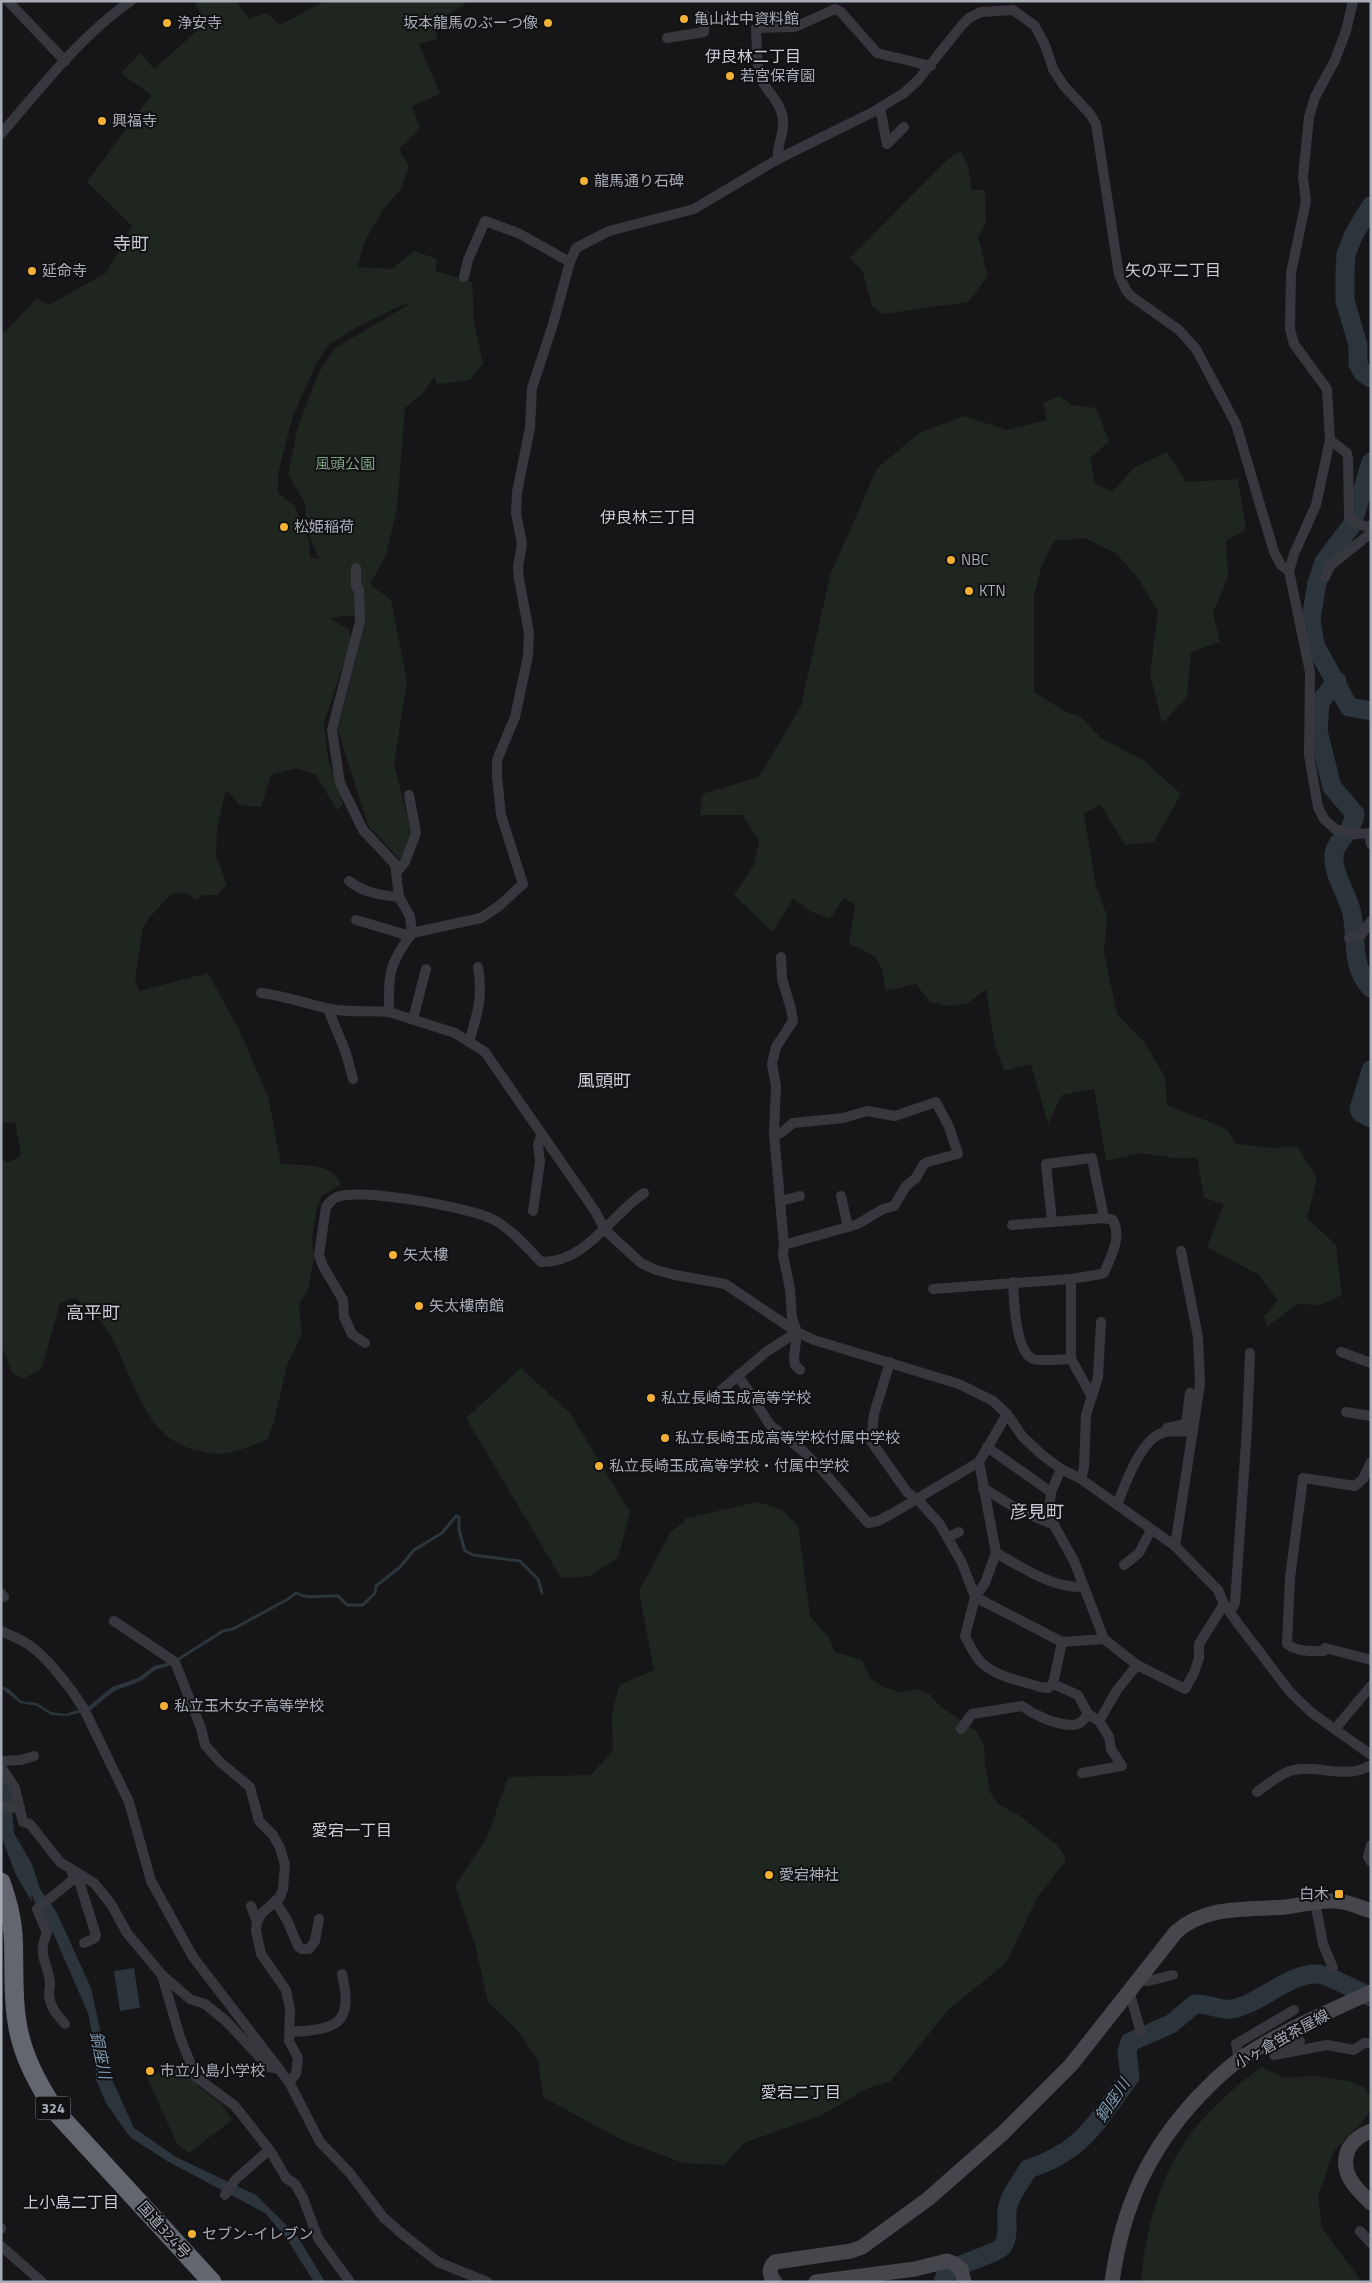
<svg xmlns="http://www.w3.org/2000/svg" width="1372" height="2283" viewBox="0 0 1372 2283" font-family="'Titillium Web','Noto Sans JP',sans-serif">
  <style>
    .green { fill: #1e261f; fill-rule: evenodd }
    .water { fill: #2c353c }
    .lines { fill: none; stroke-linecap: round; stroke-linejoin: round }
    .stream { stroke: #2c353c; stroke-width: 3 }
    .river { stroke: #2c353c; stroke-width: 19 }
    .street { stroke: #37383d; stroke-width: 10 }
    .secondary { stroke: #45474d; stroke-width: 15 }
    .highway { stroke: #63666e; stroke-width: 19 }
    .poi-dot { fill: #f2b134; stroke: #111113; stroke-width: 2 }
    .labels { text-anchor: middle; stroke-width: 4; stroke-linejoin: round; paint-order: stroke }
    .shield { fill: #111113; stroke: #7b7e86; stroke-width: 1 }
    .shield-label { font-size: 14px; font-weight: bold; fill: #a8adb8 }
    .poi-label { font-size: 15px; fill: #a8adb8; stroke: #111113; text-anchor: start }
    .park-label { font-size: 15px; fill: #7fa381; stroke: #111113 }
    .street-label { font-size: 15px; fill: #a8adb8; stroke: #111113 }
    .neighbourhood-label { font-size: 16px; fill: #c9ccd4; stroke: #111113 }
    .water-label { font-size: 16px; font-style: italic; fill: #7f9bb3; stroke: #111113 }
    .quarter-label { font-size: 18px; fill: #c9ccd4; stroke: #111113 }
  </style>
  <rect width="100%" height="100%" fill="#161618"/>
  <g class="green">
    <path d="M193,1H236L249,19L267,13L280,25L325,1H469L433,25L438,39L419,44L440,94L412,106L420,128L399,149L409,166L401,189L384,208L366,239L357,267L392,269L414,251L437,259L436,271L472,282L474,321L483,364L470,380L437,384L434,376L424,392L405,408L397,508L386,555L370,584L391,600L407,681L394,765L411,831L401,861L368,825L338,730L365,621L354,601L355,615L329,618L350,630V643L324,723L328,758L343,805L337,810L315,774L296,768L271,775L261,807L240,805L226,790L217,829L216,856L227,885L217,895H204L196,900L187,893L171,894L150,917L143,927L135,979L139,991L208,973L240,1032L268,1096L281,1164C300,1166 333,1162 341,1184L322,1196L317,1207L312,1237L314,1260L308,1289L299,1304L302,1334L287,1365L274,1422L267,1440C252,1445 235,1453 219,1454C214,1455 206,1452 201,1451C140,1441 134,1369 105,1327C97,1316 86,1306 75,1298L60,1303L41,1370L24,1378L13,1374L1,1344V1158L8,1163L21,1155L15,1122L1,1123V331L5,332L37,298L49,305L106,273L132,226L87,182L151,95L121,73L141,53L154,69L207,22ZM413,302L335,348L318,374L297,430L288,474L305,503L306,528L319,559L310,557L309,540L295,506L278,493V474L293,415L315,367L327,346L359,326L396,308Z"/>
    <path d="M958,152L962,153L968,166L972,190H985L986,223L978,237L988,276L968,302L883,314L872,306L863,272L850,258L947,160Z"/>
    <path d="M1059,396L1072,405L1096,408L1109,441L1090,459L1095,483L1112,492L1135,467L1167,452L1186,482L1238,479L1246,530L1226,541L1228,576L1213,613L1220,642L1191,652L1187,697L1162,723L1150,674L1158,612L1138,578L1117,554L1085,538L1054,541L1041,568L1034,595V692L1064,711L1081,717L1101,738L1143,760L1181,794L1154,842L1125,845L1100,804L1084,814L1096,886L1107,916L1104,953L1117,1014L1144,1042L1165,1077L1167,1105L1227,1129L1236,1144L1274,1148L1297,1146L1317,1178L1307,1218L1336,1245L1342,1295L1321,1305L1297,1304L1267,1327L1264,1316L1278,1301L1259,1275L1207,1247L1224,1204L1204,1198L1197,1158H1173L1141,1153L1106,1161L1094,1089L1062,1095L1048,1124L1031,1064L1004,1071L995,1046L986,989L966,1004L945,1006L930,1002L916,984L886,991C881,958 880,957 849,944L855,905L844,898L830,919L812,912L793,899L772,932L734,895L753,867L759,841L743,815H700L702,794L759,777L801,706L830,576L877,468L919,433L964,416L1007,430L1047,420L1043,403Z"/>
    <path d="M521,1368L570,1413L630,1512L618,1558L590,1576L561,1578L466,1418Z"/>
    <path d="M758,1502L782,1510L798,1525L810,1616L827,1635L835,1652L862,1660L871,1679L885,1688L901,1692L915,1689L929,1694L939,1705L977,1732L984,1745L985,1765L990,1792L999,1805L1017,1814L1056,1844L1065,1856V1862L1038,1896L1006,1963L949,2009L891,2081L868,2088L822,2115L744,2143L724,2165L683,2163L620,2139L543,2097L538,2061L520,2033L488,2002L475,1945L455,1886L487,1838L508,1777L591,1775L613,1750L612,1715L619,1685L654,1670L639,1591L670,1533L687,1518Z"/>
    <path d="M1262,2067L1284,2078L1314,2076L1349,2081L1364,2087L1371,2098V2110L1362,2122L1333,2152L1318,2197L1322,2228L1362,2282H1141C1151,2183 1180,2126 1262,2067Z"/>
    <path d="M173,2070H184L200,2088L221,2103L232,2120L189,2153L177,2144L146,2075Z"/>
  </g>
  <g class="water">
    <path d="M170,1662L172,1665L155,1670L141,1681L114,1691L91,1710L67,1716L51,1715L37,1706L20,1703L1,1688V1686L9,1689L21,1701L37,1703L51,1712L66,1714L89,1706L112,1687L138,1678L154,1666Z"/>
    <path d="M1,1770L9,1783L16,1804L12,1810L14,1833L32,1864L40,1889L57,1913L91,1988L110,2075L134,2128L176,2157L256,2195L298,2237L325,2282H314L287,2239L265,2213L167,2161L130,2137L106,2103L96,2080L95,2049L88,2013L53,1933L36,1906L33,1897L31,1896L32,1902L16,1875L2,1838L3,1797Z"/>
    <path d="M134,1968L140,2008L120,2011L114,1971Z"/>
  </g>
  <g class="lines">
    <path class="stream" d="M177,1660L223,1631L233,1629L288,1599L296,1593C308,1600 322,1595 338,1596L347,1605H363L375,1593L376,1586L400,1567L414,1550L442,1533L456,1516L459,1517V1530L465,1551L473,1555L520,1561L538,1579L542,1593"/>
    <g class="river">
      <path d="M1371,206L1354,234L1346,254L1345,274V301L1358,345V364L1363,373L1371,378"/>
      <path d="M1371,462L1352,525L1324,562L1317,583L1311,619L1315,645L1349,707L1371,711"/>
      <path d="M1337,681L1320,702L1318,731L1332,787L1355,814C1352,834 1336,840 1334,854C1332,875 1348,894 1352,914C1357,938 1351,969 1371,988"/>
      <path d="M1371,1070L1359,1109L1361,1113L1371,1118"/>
      <path d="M943,2282L948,2270C957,2266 998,2252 1002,2247C1010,2237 1006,2222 1007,2210C1009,2195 1022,2181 1028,2169C1086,2150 1096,2121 1130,2077L1127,2052L1130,2042L1171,2024L1195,2004C1208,2003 1220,2011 1232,2009C1261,2004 1290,1972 1318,1974C1330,1975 1358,1992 1371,1997"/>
    </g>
    <g class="street">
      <path d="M8,1L65,61"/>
      <path d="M1353,1L1346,31L1335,60L1315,97L1309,117L1303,177L1306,201L1291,273L1290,329L1294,344L1327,389L1330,440L1316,505L1294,554L1289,571L1310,672L1309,755L1318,807L1324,819L1335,829L1354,834L1371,833"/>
      <path d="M667,38L704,32L706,16"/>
      <path d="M880,108L887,144L904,127"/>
      <path d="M1,134C42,87 80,36 131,1"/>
      <path d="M778,159C776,146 785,133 783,120C782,104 768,93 761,79C756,68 757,41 756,28L795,27L835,9L841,12L877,53L931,66"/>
      <path d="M464,277L468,260L485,221L518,233L570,262"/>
      <path d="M1330,440L1347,453L1348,459L1349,517L1358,524L1368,527L1371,525"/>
      <path d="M356,568V587L359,589L360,621L332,730L340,783L363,830L395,864L399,897L410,916L412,933L481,918L499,906L523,884L501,815L497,776V760L515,717L528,656L529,633L519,579L518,567L522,544L516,513L517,492L530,428L532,388L553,324L570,262L576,248L609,231L694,209L778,159L873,112L904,93L918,80L962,25L969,18L981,12L1013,10L1035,26L1045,45L1053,69L1064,86L1090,114L1096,124L1119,275L1126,290L1131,296L1179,330L1196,349L1236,424L1274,552L1281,565L1289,571"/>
      <path d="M1325,577L1330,566L1371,533"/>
      <path d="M1369,834L1371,844"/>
      <path d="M397,872L405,862L416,833L409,795"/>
      <path d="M349,881C364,893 380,895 399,897"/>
      <path d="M356,920L410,936"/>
      <path d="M412,933C389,964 388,974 389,1012L455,1033L485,1052L595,1211L605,1230L641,1263L656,1270L675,1275L725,1284L797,1332L814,1340L959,1384L993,1401L1007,1414L1022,1436L1041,1454L1061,1469L1081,1479L1175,1546L1218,1590L1224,1604L1239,1625L1290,1692L1312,1713L1371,1755"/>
      <path d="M1349,938L1361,935L1371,921"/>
      <path d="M781,957L782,979L791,1009L793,1021L776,1047L772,1064L776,1086L774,1134L784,1245L783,1255L790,1289L792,1318L797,1332L794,1358L795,1365L800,1370"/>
      <path d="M261,993C286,996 307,1004 330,1009C350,1013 370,1010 389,1012"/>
      <path d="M328,1009L346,1053L353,1079"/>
      <path d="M413,1019L426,969"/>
      <path d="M469,1042C478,1011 483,999 478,967"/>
      <path d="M774,1134L781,1133L793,1123L843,1118L867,1111L895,1116L936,1102L949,1127L958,1154L927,1162L923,1165L916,1178L906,1186L894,1206L883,1209L858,1224L784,1245"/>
      <path d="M841,1196L848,1227"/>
      <path d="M781,1201L800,1196"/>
      <path d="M533,1211L540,1162L538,1144L542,1134"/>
      <path d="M1052,1222L1046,1164L1092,1158L1104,1218"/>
      <path d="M1071,1279V1359L1091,1395"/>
      <path d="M1013,1282C1014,1300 1015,1347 1031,1358C1037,1362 1063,1359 1071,1359"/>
      <path d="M933,1289L1071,1279L1101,1274L1104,1273C1111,1256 1122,1238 1113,1220L1104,1218L1012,1225"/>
      <path d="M365,1343L352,1334L344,1317L343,1300L323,1266L319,1255L326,1207C329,1203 332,1199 337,1197C362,1188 467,1207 492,1219C508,1226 529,1249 541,1262C586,1263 611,1215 644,1193"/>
      <path d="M1341,1352L1371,1363"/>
      <path d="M890,1362L874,1414L871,1441L907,1492L919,1501L939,1523L962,1563L975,1597L965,1636C970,1646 974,1656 982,1663C996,1677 1023,1681 1040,1687L1048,1688L1053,1684L1062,1642"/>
      <path d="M738,1375L770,1425L803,1451L822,1470L868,1523L878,1521L893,1513L979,1462"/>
      <path d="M720,1391L766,1352L797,1332"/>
      <path d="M1346,1412L1371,1416"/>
      <path d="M1007,1414L979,1462L996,1553L985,1583L975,1597L1062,1642L1104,1639"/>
      <path d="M1167,1428L1186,1424L1190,1393"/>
      <path d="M987,1447L1051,1492L1049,1513L1054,1525"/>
      <path d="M1371,1462L1363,1479L1355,1486L1303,1478L1290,1578L1287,1644C1298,1652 1310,1651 1324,1651L1325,1648L1371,1660"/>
      <path d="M1081,1479L1084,1467L1086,1415L1098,1377L1101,1322"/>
      <path d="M983,1488L1019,1510L1054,1525L1074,1561L1104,1639L1137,1665L1185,1689L1194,1673L1199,1658V1644L1224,1604"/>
      <path d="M1051,1492L1061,1469"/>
      <path d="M1117,1505C1125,1485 1141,1437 1165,1432C1174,1430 1184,1432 1193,1432"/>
      <path d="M948,1537L959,1532"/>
      <path d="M1175,1546L1200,1384L1198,1337L1181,1251"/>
      <path d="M996,1553C1022,1567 1051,1588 1082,1587"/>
      <path d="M1124,1565L1139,1553L1151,1530"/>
      <path d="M1,1593L4,1597"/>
      <path d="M1230,1612L1235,1603L1247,1428L1250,1353"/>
      <path d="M114,1621L175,1662L201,1728L205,1745L220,1762L250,1787L259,1821L273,1835L280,1848L285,1865L283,1889L280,1897L262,1913L257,1922L256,1931L261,1954L286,1990L290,2009L289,2041L298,2058L296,2074L289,2082"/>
      <path d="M1,1631C9,1635 18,1638 26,1643C47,1656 71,1688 84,1709L129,1802L151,1881L193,1957L289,2082L320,2142L349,2172L383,2217L401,2233L438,2262L487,2282"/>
      <path d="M1053,1684L1078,1695L1088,1714"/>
      <path d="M961,1729L972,1714L1022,1706C1036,1716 1056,1725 1073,1725C1080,1725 1084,1720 1088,1714L1099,1721L1117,1690L1137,1665"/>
      <path d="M1335,1729L1371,1686"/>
      <path d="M1,1761L21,1760L34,1756"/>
      <path d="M1,1767L15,1788L23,1822L30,1824L60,1862L94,1883L111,1904L127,1933L162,1975L180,2037L196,2077L235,2106L271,2152L286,2178L295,2184L303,2198L318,2238L350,2282"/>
      <path d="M1082,1773L1122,1766L1111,1749L1109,1737L1099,1721"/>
      <path d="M1257,1792C1267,1785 1278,1775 1290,1771C1319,1763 1344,1781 1371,1765"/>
      <path d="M1,1807L20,1808"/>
      <path d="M1371,1845L1368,1857L1371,1862"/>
      <path d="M72,1873L80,1884L96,1935L95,1938L84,1943"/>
      <path d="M275,1901L287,1920L298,1946L302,1949H309L315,1941L319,1919"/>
      <path d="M1315,1902L1323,1944L1333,1968"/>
      <path d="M251,1906L257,1922"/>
      <path d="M162,1975L190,1999L205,2004L226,2021L269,2067L279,2069"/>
      <path d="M1137,1980L1148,1981L1173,1975"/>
      <path d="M1129,1990L1141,2033"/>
      <path d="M65,2024C57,2015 49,2006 49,1993C49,1989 51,1985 50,1982C47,1960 37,1956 47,1933L37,1909L75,1878"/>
      <path d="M290,2032C336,2029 354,2026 342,1974"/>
      <path d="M1300,2041L1274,2055L1327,2045L1354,2050L1364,2043H1371"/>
      <path d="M1239,2060L1236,2044L1294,2010"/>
      <path d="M225,2195L236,2179L269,2150"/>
      <path d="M1,2228V2229"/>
      <path d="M1360,2231L1371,2243"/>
      <path d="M1,2246L42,2282"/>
    </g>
    <g class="secondary">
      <path d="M1371,2131C1362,2134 1354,2140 1349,2148C1338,2171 1355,2188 1371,2203"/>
      <path d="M775,2282C769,2276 768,2268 775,2262L851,2251L862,2247L928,2199L1003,2133L1071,2065L1176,1932C1206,1905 1247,1910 1285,1907C1301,1905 1318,1900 1334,1901C1347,1901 1359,1907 1371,1911"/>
      <path d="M816,2282L915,2269L947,2261L953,2263L961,2269L964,2282"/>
      <path d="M1112,2282C1122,2208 1148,2150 1199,2096C1212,2083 1224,2070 1239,2060C1279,2032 1327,2013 1371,1992"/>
    </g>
    <path class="highway" d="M1,1882C7,1899 12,1917 13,1934C15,1963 12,1993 17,2022C22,2056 38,2084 56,2112L212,2282"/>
  </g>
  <g class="poi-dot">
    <circle cx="684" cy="19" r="5"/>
    <circle cx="167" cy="23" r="5"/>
    <circle cx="548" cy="23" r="5"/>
    <circle cx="730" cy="76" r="5"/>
    <circle cx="102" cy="121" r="5"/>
    <circle cx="584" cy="181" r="5"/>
    <circle cx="32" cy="271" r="5"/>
    <circle cx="284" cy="527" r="5"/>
    <circle cx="951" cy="560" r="5"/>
    <circle cx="969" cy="591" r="5"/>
    <circle cx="393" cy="1255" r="5"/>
    <circle cx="419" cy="1306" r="5"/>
    <circle cx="651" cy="1398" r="5"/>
    <circle cx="665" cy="1438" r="5"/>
    <circle cx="599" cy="1466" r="5"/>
    <circle cx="164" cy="1706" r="5"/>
    <circle cx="769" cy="1875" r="5"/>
    <rect x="1334" y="1889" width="10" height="10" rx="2.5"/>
    <circle cx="150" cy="2071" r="5"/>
    <circle cx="192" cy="2234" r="5"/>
  </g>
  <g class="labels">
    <rect class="shield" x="35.5" y="2096.5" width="35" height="23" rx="4"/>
    <g class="shield-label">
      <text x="53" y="2113">324</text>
    </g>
    <g class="poi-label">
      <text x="694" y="24">亀山社中資料館</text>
      <text x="177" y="28">浄安寺</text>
      <text x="538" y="28" text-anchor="end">坂本龍馬のぶーつ像</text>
      <text x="740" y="81">若宮保育園</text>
      <text x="112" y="126">興福寺</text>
      <text x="594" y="186">龍馬通り石碑</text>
      <text x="42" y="276">延命寺</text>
      <text x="294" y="532">松姫稲荷</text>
      <text x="961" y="565">NBC</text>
      <text x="979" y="596">KTN</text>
      <text x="403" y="1260">矢太樓</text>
      <text x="429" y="1311">矢太樓南館</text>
      <text x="661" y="1403">私立長崎玉成高等学校</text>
      <text x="675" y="1443">私立長崎玉成高等学校付属中学校</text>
      <text x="609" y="1471">私立長崎玉成高等学校・付属中学校</text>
      <text x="174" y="1711">私立玉木女子高等学校</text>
      <text x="779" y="1880">愛宕神社</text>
      <text x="1329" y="1899" text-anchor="end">白木</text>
      <text x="160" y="2076">市立小島小学校</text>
      <text x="202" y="2239">セブン-イレブン</text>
    </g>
    <g class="park-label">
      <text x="345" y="469">風頭公園</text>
    </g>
    <g class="street-label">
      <text transform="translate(1282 2039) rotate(-29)" y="5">小ヶ倉蛍茶屋線</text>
      <text transform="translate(164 2230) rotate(48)" y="5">国道324号</text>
    </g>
    <g class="neighbourhood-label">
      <text x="753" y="62">伊良林二丁目</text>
      <text x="1173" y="276">矢の平二丁目</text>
      <text x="648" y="523">伊良林三丁目</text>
      <text x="352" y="1836">愛宕一丁目</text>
      <text x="801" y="2098">愛宕二丁目</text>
      <text x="71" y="2208">上小島二丁目</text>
    </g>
    <g class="water-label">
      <text transform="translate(101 2055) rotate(78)" y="6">銅座川</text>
      <text transform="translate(1112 2100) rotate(-56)" y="6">銅座川</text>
    </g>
    <g class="quarter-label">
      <text x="131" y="250">寺町</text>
      <text x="604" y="1087">風頭町</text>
      <text x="93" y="1319">高平町</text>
      <text x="1037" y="1518">彦見町</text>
    </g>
  </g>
  <rect width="1372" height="2283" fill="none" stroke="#a8adb8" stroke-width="5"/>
</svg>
